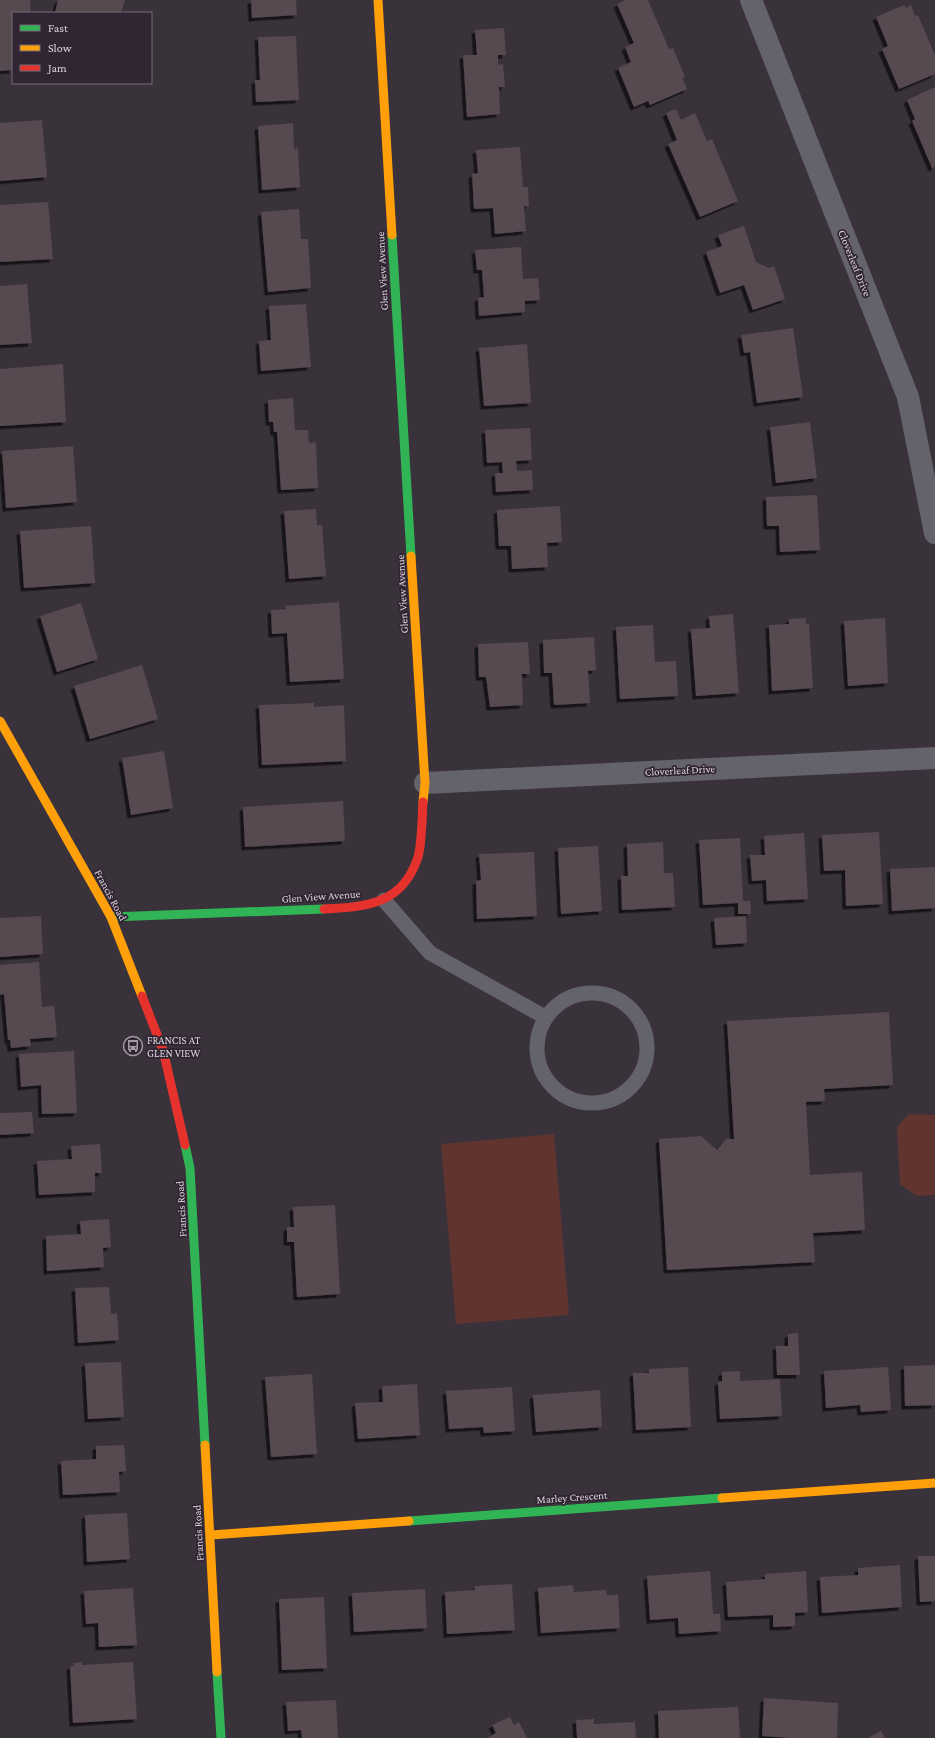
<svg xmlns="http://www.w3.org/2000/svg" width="935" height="1738" viewBox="0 0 935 1738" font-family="'Crimson Pro',serif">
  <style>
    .green { fill: #62342f }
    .building { fill: #564850; filter: url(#shadow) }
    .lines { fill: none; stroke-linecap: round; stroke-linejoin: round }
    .lane { stroke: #64626b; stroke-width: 15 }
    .street { stroke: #64626b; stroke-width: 22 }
    .fast { stroke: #30b455; stroke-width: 9 }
    .slow { stroke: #ff9f0a; stroke-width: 9 }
    .jam { stroke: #e5322d; stroke-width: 9 }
    .labels { text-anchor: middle; stroke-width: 3.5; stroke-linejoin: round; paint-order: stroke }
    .street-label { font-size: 11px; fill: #dcd4dd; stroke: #312533 }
    .poi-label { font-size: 11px; fill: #dcd4dd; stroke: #312533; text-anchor: start }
  </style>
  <defs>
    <filter id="shadow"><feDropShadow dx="-3.5" dy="3.5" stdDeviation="0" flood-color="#0009"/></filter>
  </defs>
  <rect width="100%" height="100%" fill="#39323a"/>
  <g class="green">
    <path d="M909,1114L935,1115V1195L917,1196L900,1184L897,1127Z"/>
    <path d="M554,1134L569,1315L456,1324L441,1144Z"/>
  </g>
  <g class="building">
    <path d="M0,0H30L31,13H13V70L0,71Z"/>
    <path d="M58,0H125L121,13H55Z"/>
    <path d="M251,0H296L297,15L252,18Z"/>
    <path d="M626,0H648L669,49L673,48L685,77L682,78L687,89L650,105L648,101L634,107L618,68L631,62L625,47L634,43L617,4Z"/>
    <path d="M904,5L906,8L911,5L915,16L918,15L935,55V74L899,89L882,49L888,46L876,17Z"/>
    <path d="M504,28L506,55H498V65L503,64L505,87H499L500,114L467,117L463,55H477L475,30Z"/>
    <path d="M296,36L299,100L256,102L255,80H260L258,37Z"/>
    <path d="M935,87V167L932,168L912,121L915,119L907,100Z"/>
    <path d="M676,109L681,120L695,113L707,141L712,139L738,201L700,217L668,144L677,140L666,113Z"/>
    <path d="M42,120L47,177L0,181V123Z"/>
    <path d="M293,123L294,149L298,148L300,187L262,190L258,126Z"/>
    <path d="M520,147L523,187H528L529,206H524L526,231L495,234L493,208L474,209L472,174L478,173L476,150Z"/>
    <path d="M48,202L53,259L0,262V205Z"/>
    <path d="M299,209L301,239H308L311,288L268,292L261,212Z"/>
    <path d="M744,226L756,262L769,268L774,266L785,299L753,310L744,285L720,293L706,252L722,246L718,235Z"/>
    <path d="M521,247L523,279L538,278L540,300L525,301V312L479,316L478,298L484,297L482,270H477L475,250Z"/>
    <path d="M27,284L32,343L0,345V286Z"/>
    <path d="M306,304L311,367L261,371L259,341L271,340L269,306Z"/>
    <path d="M793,328L803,397L757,403L750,352L744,353L741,335Z"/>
    <path d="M527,344L531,403L484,406L479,348Z"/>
    <path d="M63,364L66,422L0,426V369Z"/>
    <path d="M293,398L295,430H308L309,443L316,442L318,488L281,490L277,432H274L273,422H269L268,400Z"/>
    <path d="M810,422L817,478L776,483L770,427Z"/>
    <path d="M530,428L532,460L516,461L517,471L532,470L533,490L496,492L495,473H503L502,462L487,463L485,430Z"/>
    <path d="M73,446L77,502L6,508L2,451Z"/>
    <path d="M817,495L820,550L780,552L779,526H767L766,497Z"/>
    <path d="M560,506L562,542L547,543L548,567L512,569L511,546H499L497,510Z"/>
    <path d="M316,509L317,525H322L326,576L289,579L284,511Z"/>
    <path d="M91,526L95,583L24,588L20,531Z"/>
    <path d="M339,602L344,679L290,682L287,633L272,634L271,610L286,609L285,606Z"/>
    <path d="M81,603L98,659L57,672L40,616Z"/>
    <path d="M733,614L739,693L696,696L691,629L710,628L709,616Z"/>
    <path d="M806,618V624L809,623L813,688L772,691L769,625L789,624V619Z"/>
    <path d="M885,618L888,683L848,686L844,621Z"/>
    <path d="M653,625L655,662L676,661L678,696L620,699L616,627Z"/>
    <path d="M594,637L596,670L588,671L590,703L554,705L552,673H544L543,640Z"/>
    <path d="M528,642L530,674H522L523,705L490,707L486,677H479L478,644Z"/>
    <path d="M142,665L158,719L90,739L74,686Z"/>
    <path d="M314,703V707L344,705L346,761L262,765L259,705Z"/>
    <path d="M164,751L173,808L131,815L122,758Z"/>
    <path d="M343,801L345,841L245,847L243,807Z"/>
    <path d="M879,832L883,904L846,906L845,870L824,871L822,835Z"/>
    <path d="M804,833L808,899L767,901L766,880L752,881L750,855H765L764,836Z"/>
    <path d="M740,838L743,901H750L751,914H738V903L703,905L699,840Z"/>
    <path d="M663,842L664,873H673L675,907L622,910L621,876H628L627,844Z"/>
    <path d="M598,846L602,911L561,914L558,848Z"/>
    <path d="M534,852L537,916L477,919L476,881L481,880L479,854Z"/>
    <path d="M935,867V908L892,911L890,869Z"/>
    <path d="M41,916L43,954L0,957V918Z"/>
    <path d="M746,916L747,943L716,945L714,918Z"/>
    <path d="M39,962L42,1007L54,1006L57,1037L30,1039L31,1046L11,1048L10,1040H8L4,994L0,995V965Z"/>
    <path d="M889,1012L893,1085L824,1089L825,1101L806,1102L810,1175L862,1172L865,1230L813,1233L815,1262L667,1270L659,1139L701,1136L717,1150L726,1139H734L727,1021Z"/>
    <path d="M74,1051L77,1113L42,1114L41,1085L21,1087L19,1054Z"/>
    <path d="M32,1112L34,1133L0,1135V1113Z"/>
    <path d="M100,1144L102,1173H95V1192L39,1195L37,1161L72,1159L71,1146Z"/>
    <path d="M335,1205L340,1294L297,1297L294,1242H287V1227H294L293,1207Z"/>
    <path d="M109,1219L111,1247L103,1248L104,1267L47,1271L46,1236L81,1234L80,1221Z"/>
    <path d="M109,1287L111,1314L117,1313L119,1340L78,1343L75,1288Z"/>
    <path d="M798,1333L800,1375H777L776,1346H788V1334Z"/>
    <path d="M121,1362L124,1417L88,1419L85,1363Z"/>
    <path d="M935,1365V1405L905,1406L904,1366Z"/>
    <path d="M688,1367L691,1427L636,1430L633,1373H649V1369Z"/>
    <path d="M888,1367L891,1410L861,1412L860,1405L826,1408L824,1371Z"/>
    <path d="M740,1371V1381L780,1379L782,1416L720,1419L718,1382L722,1381V1372Z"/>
    <path d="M312,1374L317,1454L271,1457L265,1377Z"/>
    <path d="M417,1384L420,1435L358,1439L355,1403L383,1402L382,1386Z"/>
    <path d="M512,1387L515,1431L484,1433L483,1427L449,1429L446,1391Z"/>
    <path d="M600,1390L602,1427L536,1432L533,1395Z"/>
    <path d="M124,1445L126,1471L119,1472L120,1492L63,1495L61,1461L96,1459V1446Z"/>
    <path d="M127,1513L130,1559L87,1562L85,1515Z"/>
    <path d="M918,1556H935V1601L920,1602Z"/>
    <path d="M900,1565L902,1607L822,1613L820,1577L858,1575V1568Z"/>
    <path d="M710,1571L713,1614H720L721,1631L679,1634L678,1618L650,1620L647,1576Z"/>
    <path d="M806,1571L808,1612L795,1613V1626L773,1627V1615L728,1617L726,1582L765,1579V1574Z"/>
    <path d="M512,1584L515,1630L447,1634L445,1592L475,1590V1586Z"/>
    <path d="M573,1585L574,1592L606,1590L607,1595H618L620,1628L541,1633L538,1588Z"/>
    <path d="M133,1588L137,1645L99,1647L98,1623L86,1624L84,1591Z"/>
    <path d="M425,1589L427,1628L354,1632L352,1593Z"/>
    <path d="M324,1597L327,1668L282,1670L279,1599Z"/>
    <path d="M82,1662V1665L133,1662L137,1719L73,1723L70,1666H74L73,1663Z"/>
    <path d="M764,1698L838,1703L837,1738H790L762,1736Z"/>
    <path d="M336,1700L338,1738H302L301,1730L288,1731L286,1702Z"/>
    <path d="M738,1707L740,1738H659L658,1711Z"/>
    <path d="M510,1717L514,1725L519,1722L527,1738H487L496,1733L492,1725Z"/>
    <path d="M594,1719V1724L635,1722L636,1738H577L576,1720Z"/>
    <path d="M881,1731L885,1738H868Z"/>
  </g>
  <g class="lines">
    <g class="lane">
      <path d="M384,900L430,953L545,1017"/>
      <circle cx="592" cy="1048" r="55"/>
    </g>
    <g class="street">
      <path d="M751,0L908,397L935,533"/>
      <path d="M425,783L935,758"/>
    </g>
    <g class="fast">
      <path d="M392,235L411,556"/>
      <path d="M111,917L324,909"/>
      <path d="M185,1145L190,1168L205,1445"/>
      <path d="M409,1521L722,1498"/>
      <path d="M217,1672L221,1738"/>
    </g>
    <g class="slow">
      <path d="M378,0L392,235"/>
      <path d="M411,556L425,783L423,802"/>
      <path d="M0,721L111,917L142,996"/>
      <path d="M205,1445L217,1672"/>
      <path d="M722,1498L935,1483"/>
      <path d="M211,1535L409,1521"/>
    </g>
    <g class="jam">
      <path d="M324,909C367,907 403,904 418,857C422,843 422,817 423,802"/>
      <path d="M142,996L163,1050L185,1145"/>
    </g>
  </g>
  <defs>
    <g id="bus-ring" transform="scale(1)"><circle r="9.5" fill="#312533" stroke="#a39ba4" stroke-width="1.5"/><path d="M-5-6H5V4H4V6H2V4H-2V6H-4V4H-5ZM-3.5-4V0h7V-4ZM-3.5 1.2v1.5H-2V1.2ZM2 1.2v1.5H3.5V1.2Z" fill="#a39ba4"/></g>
  </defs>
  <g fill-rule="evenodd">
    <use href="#bus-ring" x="133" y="1046"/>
  </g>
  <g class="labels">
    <g class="street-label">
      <text transform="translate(855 263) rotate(68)" y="4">Cloverleaf Drive</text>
      <text transform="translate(382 271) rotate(-93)" y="4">Glen View Avenue</text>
      <text transform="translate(402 594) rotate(-93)" y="4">Glen View Avenue</text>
      <text transform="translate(680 770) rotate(-3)" y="4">Cloverleaf Drive</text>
      <text transform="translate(111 895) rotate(62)" y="4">Francis Road</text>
      <text transform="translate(321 896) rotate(-4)" y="4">Glen View Avenue</text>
      <text transform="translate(181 1209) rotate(-93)" y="4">Francis Road</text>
      <text transform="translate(572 1497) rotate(-4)" y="4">Marley Crescent</text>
      <text transform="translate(198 1533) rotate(-93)" y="4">Francis Road</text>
    </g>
    <g class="poi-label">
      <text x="147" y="1044">FRANCIS AT<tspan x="147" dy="13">GLEN VIEW</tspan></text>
    </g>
  </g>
  <rect x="12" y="12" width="140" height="72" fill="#312533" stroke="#756b77"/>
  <rect x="20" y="25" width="20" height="6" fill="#30b455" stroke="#756b77"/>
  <text x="48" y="32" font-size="12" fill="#dcd4dd">Fast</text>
  <rect x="20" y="45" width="20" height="6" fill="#ff9f0a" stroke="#756b77"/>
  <text x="48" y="52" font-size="12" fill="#dcd4dd">Slow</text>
  <rect x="20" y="65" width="20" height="6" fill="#e5322d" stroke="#756b77"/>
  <text x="48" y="72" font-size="12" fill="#dcd4dd">Jam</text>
</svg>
